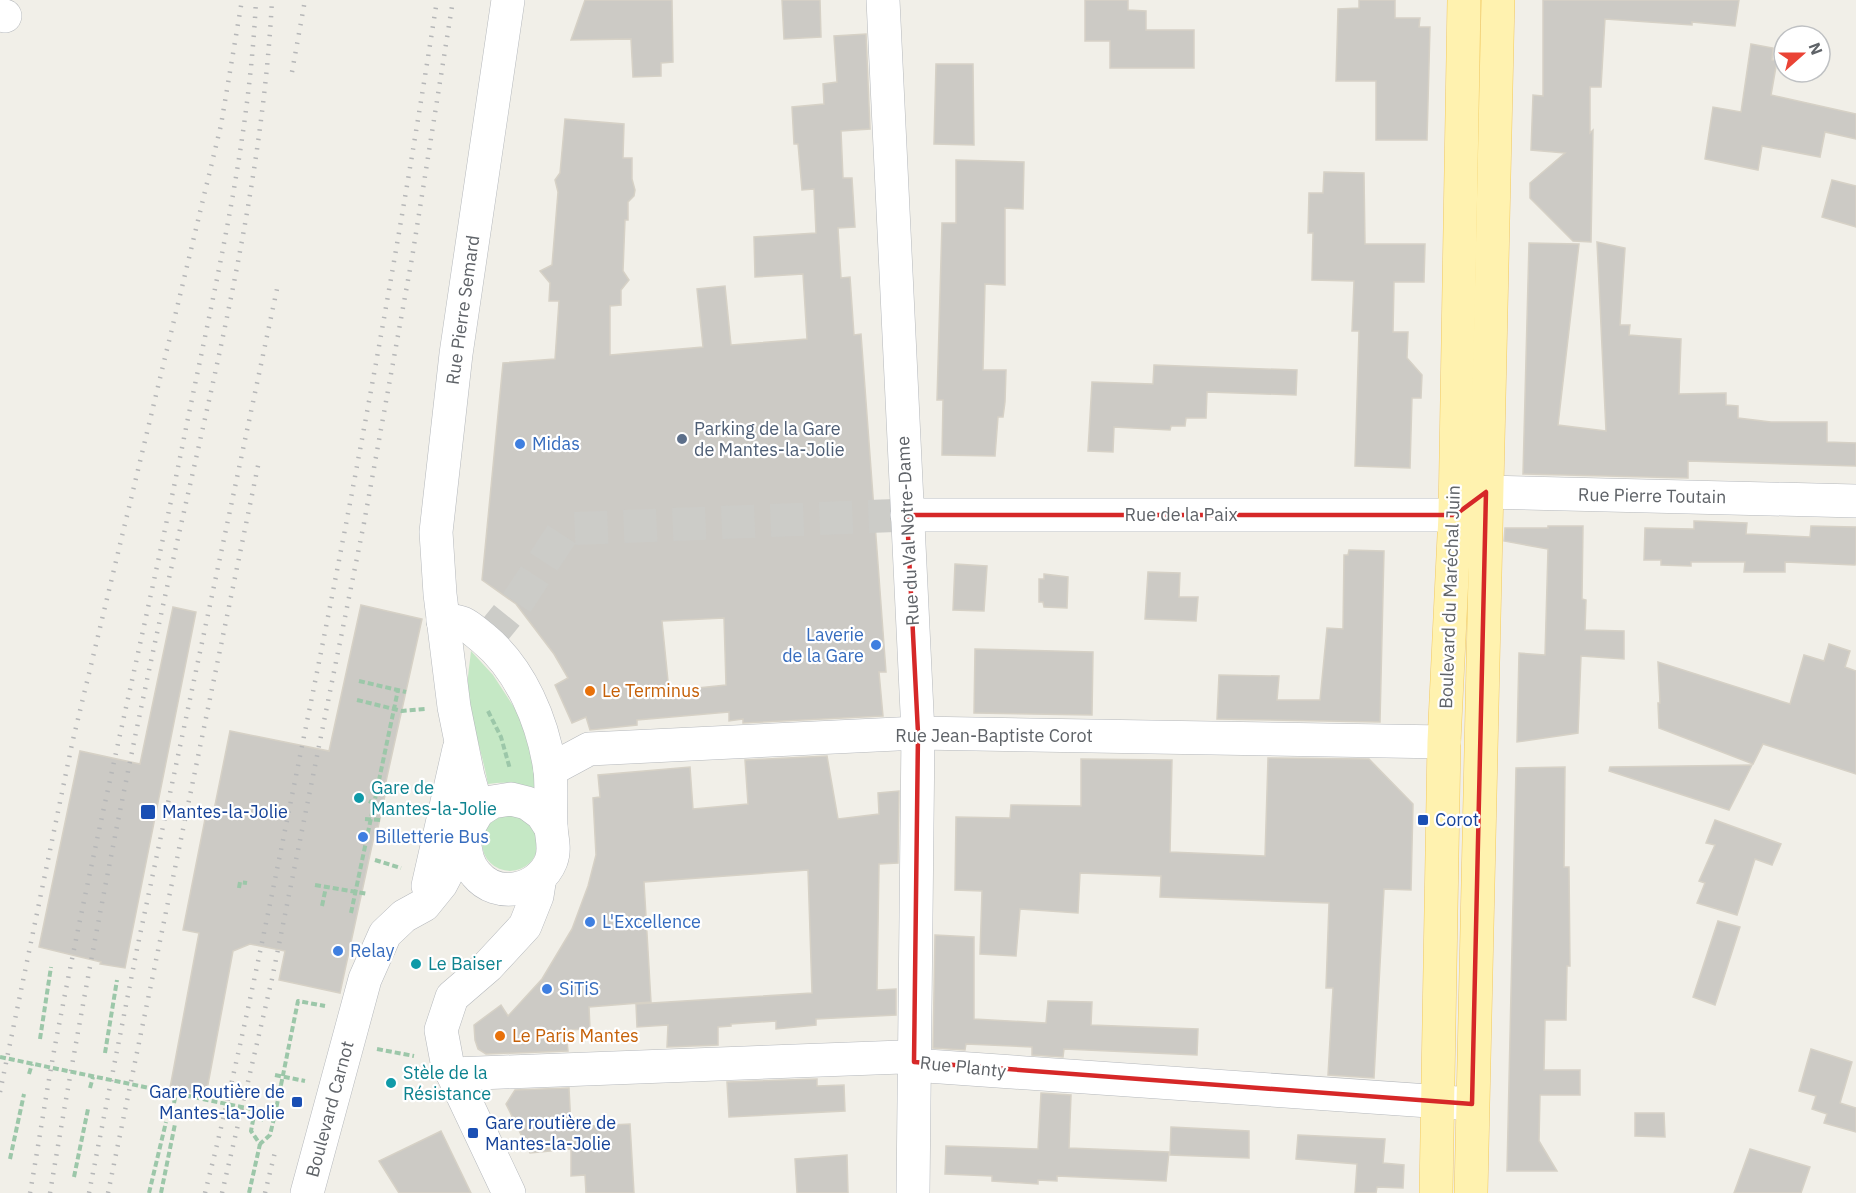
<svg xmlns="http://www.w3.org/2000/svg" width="1856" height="1193" viewBox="0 0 1856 1193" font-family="'IBM Plex Sans',sans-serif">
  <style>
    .green { fill: #c5e8c5 }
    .building { fill: #cccac5; stroke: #d6d1c6; stroke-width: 1.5; fill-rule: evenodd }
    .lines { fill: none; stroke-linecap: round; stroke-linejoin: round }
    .minor-tunnel { stroke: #ccccc8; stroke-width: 33; stroke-dasharray: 33 16; stroke-linecap: butt }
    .minor-casing { stroke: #b5b8bc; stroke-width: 34 }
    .major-casing { stroke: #f2c960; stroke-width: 34 }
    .path { stroke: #9cc7a9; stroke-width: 4; stroke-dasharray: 6 3; stroke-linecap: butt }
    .minor { stroke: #fff; stroke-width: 33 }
    .major { stroke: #fff2af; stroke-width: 33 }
    .rail { stroke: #b6b7b8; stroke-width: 4.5; stroke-dasharray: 1.5 8; stroke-linecap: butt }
    .path-bridge { stroke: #9cc7a9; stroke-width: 4; stroke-dasharray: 6 3; stroke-linecap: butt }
    .marked { fill: none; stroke: #d62828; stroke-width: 4.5; stroke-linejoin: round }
    .service-dot { fill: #5c6f8a; stroke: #fff; stroke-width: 2 }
    .shop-dot { fill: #3f7fe0; stroke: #fff; stroke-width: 2 }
    .food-dot { fill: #e8710a; stroke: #fff; stroke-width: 2 }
    .culture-dot { fill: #0f9aa8; stroke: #fff; stroke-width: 2 }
    .transit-dot { fill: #1a4fb4; stroke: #fff; stroke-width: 2 }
    .labels { text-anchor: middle; stroke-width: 4.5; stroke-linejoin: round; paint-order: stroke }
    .street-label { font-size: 18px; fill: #5f6368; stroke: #fff }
    .service-label { font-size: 18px; fill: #4e5e75; stroke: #fff; text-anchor: start }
    .shop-label { font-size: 18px; fill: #366cbe; stroke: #fff; text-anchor: start }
    .food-label { font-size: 18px; fill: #c56008; stroke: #fff; text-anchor: start }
    .culture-label { font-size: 18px; fill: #0d838f; stroke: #fff; text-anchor: start }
    .transit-label { font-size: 18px; fill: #164399; stroke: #fff; text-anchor: start }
  </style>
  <rect width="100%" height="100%" fill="#f1efe8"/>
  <g class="green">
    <path d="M471,651L493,675L523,721L540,791C521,783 508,781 488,784C482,751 470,721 468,688C467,676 470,663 471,651Z"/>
    <circle cx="510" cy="843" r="28"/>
  </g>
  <g class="building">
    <path d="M585,0H672L673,62L661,63V76L633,77L631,39L571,40Z"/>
    <path d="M782,0H820L821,37L784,39Z"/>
    <path d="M1085,0H1128V10L1146,11V30H1194V68H1110V41H1085Z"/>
    <path d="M1359,0H1395V18H1420L1419,27H1430L1427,140H1376V81H1336L1338,9L1359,8Z"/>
    <path d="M1543,0H1739L1735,26L1692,22V25L1605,19L1601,87H1590V133L1593,130L1591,242L1573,241L1530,198V183L1565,153L1531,150L1533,95L1543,96Z"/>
    <path d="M866,34L870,129L841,131L843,178H852L855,227L838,228L841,278L850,277L854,335L861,334L886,672H879L883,716L743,723V719L729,721V712L637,720V725L590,730L586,717L572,723L555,685L568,678L554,654L516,604L482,580L503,363L555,359L559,301H549L550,283L540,271L552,265L558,192L555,180L560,173L565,119L624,124L623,158H632V179L635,190L634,196L628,202V220H625L623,271L629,280L621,290V305L610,306V355L703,347L697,289L725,286L731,345L807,339L803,274L755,277L754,237L816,233L814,189L802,190L798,144H794L792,107L824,104L823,84L837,82L834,36ZM724,618L726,685L669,691L662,621Z"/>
    <path d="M1751,44L1773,48L1772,60L1777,61L1771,95L1856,114V139L1825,132L1820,157L1762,146L1758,170L1705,159L1713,107L1741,112Z"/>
    <path d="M936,64H973L974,145L934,144Z"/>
    <path d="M956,160L1024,162L1023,209L1005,208V285L985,284L983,370H1006L1005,402L1003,417H998L995,456L942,455L943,400H937L942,223H956Z"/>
    <path d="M1324,172L1364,173L1365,244H1425L1424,282H1394L1393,332H1408L1407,358L1422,375L1421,398H1412L1410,468L1355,466L1359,331H1352L1354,281L1312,280L1313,233H1308L1309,193H1323Z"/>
    <path d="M1832,180L1856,186V227L1822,217Z"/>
    <path d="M1597,242L1625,248L1620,325H1630L1629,335L1681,339L1679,394L1726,393V405L1738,406V418L1771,422H1827V442L1856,443V466L1688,461V478L1523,474L1529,243L1579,244L1558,425L1606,431Z"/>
    <path d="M1154,365L1297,370L1296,395L1207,392L1206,418H1186L1185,426H1171L1170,430L1114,427L1113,452L1088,451L1092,382L1153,384Z"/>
    <path d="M1694,521L1747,523L1746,534L1810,537L1811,526L1856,527V561L1855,565L1785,562V572H1744L1745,562H1691V566L1661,565V560H1644L1645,528L1694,529Z"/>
    <path d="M1548,526H1583L1582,599L1586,600L1585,630L1624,631V659L1581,656L1578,733L1517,742L1519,653L1545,655L1548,549L1504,541L1505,528H1548Z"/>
    <path d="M1349,550L1384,551L1380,722L1217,719L1219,675L1279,676L1277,700H1320L1327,628L1343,629L1344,555H1348Z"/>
    <path d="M955,564L987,566L984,611L953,610Z"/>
    <path d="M1148,572L1180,573L1179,597H1198L1196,621L1145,619Z"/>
    <path d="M1044,574L1068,577L1067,608L1044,607L1043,602H1039V579H1044Z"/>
    <path d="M361,605L422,619L385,786H387L378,828L376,827L340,993L279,980L285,951L250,944L233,951L206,1095L170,1088L199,933L183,930L206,814L213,815L230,731L329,751Z"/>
    <path d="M173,607L196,612L125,968L100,964L101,962L39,947L80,751L140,764Z"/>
    <path d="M1829,644L1850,651L1845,667L1856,671V774L1763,744L1753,764L1659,728L1658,703H1660L1658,662L1790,704L1804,655L1824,661Z"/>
    <path d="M975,649L1093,652L1092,715L974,713Z"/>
    <path d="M827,756L838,819L879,814L878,793L899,791L898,863L879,864L877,990L896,989V1015L816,1019V1025L776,1029V1021L731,1024V1026L718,1027V1045L667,1047L668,1025L637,1027L636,1004L812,993L808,870L644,882L651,1002L589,1007L590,1029L566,1030L568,1051L486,1054L478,1049L475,1040L474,1025L501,1005L508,1016L542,979L572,929L588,886L596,855L593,798L600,797L598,775L690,767L693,809L748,804L745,760Z"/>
    <path d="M1268,758L1369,759L1413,804L1411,890L1384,889L1374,1078L1328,1075L1333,988H1326L1329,903L1160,897L1161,876L1080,873L1078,913L1020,909L1016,956L980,954L982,891L955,890L956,817L1010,818L1011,805L1081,806V759L1172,760L1170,852L1265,856Z"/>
    <path d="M1752,765L1729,810L1609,771L1610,767Z"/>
    <path d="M1565,767L1564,867H1569L1570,966H1567L1566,1020H1545L1544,1070H1580V1095H1540L1539,1141L1557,1171H1507L1516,768Z"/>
    <path d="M1715,820L1781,844L1772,865L1755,859L1737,915L1697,903L1705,883L1699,881L1715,845L1706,843Z"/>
    <path d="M1718,921L1740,927L1715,1005L1693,997Z"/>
    <path d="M935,935L974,937V1019L1046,1023L1048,1001L1092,1002L1091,1025L1198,1029L1197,1055L1064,1049L1063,1057L1032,1055V1047L966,1044L965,1050L933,1048Z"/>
    <path d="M1811,1049L1852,1062L1840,1103L1856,1108V1132L1824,1123L1827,1114L1812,1109L1816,1096L1799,1091Z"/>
    <path d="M817,1079V1086L844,1085L845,1111L729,1117L727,1082Z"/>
    <path d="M569,1088L571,1127L630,1124L634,1193H586L585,1175L571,1176V1149L530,1153L506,1104L515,1090Z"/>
    <path d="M1041,1093L1071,1095L1069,1148L1169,1152L1166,1181L1057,1176V1181L1038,1180V1184L992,1181V1176L945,1174L946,1146L1038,1149Z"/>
    <path d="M1635,1113H1664L1665,1137L1635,1136Z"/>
    <path d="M1171,1127L1249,1131V1158L1170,1155Z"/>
    <path d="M441,1131L471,1193H399L379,1161Z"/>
    <path d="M1298,1135L1385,1139L1383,1163L1404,1165L1403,1188L1377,1187L1376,1193H1355L1357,1164L1296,1159Z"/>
    <path d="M1750,1149L1810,1167L1801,1193H1734Z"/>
    <path d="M847,1155L848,1193H797L795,1159Z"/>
  </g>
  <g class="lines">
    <path class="minor-tunnel" d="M486,641L516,604L565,529L907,515"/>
    <g class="minor-casing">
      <g id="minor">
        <path d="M883,0L918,733L913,1193"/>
        <path d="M0,15L5,16"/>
        <path d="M907,515H1455L1486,492L1856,501"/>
        <path d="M443,621C463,619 468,626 483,638C521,669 543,722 550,770C552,788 550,807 551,825C551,837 556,848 551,861C539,891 497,900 476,874C467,864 466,853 464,840"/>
        <path d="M550,770L589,749L918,733L1444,742"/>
        <path d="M478,811L468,776L454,707L440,594L436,532L456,354L508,0"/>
        <path d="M428,886L459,749"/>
        <path d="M453,1074L902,1057L927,1066L1472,1104"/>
        <path d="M307,1193L365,979L385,934L404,916L424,905L441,884L464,840L471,823L478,811L492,802L511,799L527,803L542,814L551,828"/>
        <path d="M509,1193L447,1062L441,1030L452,997L488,966L525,926L537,896L540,877"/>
      </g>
    </g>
    <g class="major-casing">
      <g id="major">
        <path d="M1436,1193L1444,742L1455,515L1464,0"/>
        <path d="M1471,1193L1498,0"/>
      </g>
    </g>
    <g class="path">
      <path d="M359,681L406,692"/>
      <path d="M357,700L402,711L425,709"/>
      <path d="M488,711L501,737L510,769"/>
      <path d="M371,791L385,794"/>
      <path d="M369,801L383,808"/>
      <path d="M365,819L380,820"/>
      <path d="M375,860L401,868"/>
      <path d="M315,885L368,894"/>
      <path d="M239,888L240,882L247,883"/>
      <path d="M322,906L326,887"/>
      <path d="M351,913L398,690"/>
      <path d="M40,1039L51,967"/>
      <path d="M377,1049L414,1056"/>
      <path d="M105,1053L117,980"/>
      <path d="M29,1074L32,1064"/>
      <path d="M275,1075L305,1081"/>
      <path d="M281,1085L298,1001L325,1006"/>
      <path d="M90,1088L93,1077"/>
      <path d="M174,1103L176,1093"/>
      <path d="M255,1110L251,1131L260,1144L270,1135L275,1114"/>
      <path d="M261,1121L263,1111"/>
      <path d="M10,1159L24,1094"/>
      <path d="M74,1177L88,1109"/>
      <path d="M149,1193L166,1122"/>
      <path d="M161,1193L175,1124"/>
      <path d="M249,1193L260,1144"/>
    </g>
    <use href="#minor" class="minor"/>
    <use href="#major" class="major"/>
    <g class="rail">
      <path d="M292,72L305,0"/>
      <path d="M0,1092L72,744L221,125L242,0"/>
      <path d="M30,1193C40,1137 48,1080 59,1025C97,827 145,631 185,433C214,290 249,147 256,0"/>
      <path d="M50,1193C88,966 132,740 183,516C221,347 263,174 272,0"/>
      <path d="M89,1193L137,949L277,289"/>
      <path d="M108,1193L259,461"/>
      <path d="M205,1193C242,1047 271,899 301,751C352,502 398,252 437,0"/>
      <path d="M222,1193L272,979L364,523L412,258L453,0"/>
      <path d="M265,1193L276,1148"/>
    </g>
    <path class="path-bridge" d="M0,1057L275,1114L281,1085"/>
  </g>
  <path class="marked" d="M1486,492L1472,1104L914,1062L918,733L907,515H1455Z"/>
  <circle class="service-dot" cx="682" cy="439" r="6"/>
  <g class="shop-dot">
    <circle cx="520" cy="444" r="6"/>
    <circle cx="876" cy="645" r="6"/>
    <circle cx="363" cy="837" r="6"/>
    <circle cx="590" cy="922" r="6"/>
    <circle cx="338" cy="951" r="6"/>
    <circle cx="547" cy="989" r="6"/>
  </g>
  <g class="food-dot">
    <circle cx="590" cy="691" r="6"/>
    <circle cx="500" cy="1036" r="6"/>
  </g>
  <g class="culture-dot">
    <circle cx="359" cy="798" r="6"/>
    <circle cx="416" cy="964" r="6"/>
    <circle cx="391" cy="1083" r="6"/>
  </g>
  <g class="transit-dot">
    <rect x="140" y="804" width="16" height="16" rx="3"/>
    <rect x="1417" y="814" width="12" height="12" rx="3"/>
    <rect x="291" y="1096" width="12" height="12" rx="3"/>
    <rect x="467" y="1127" width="12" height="12" rx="3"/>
  </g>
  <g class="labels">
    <g class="street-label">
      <text transform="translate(463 310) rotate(-82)" y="6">Rue Pierre Semard</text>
      <text transform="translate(1652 496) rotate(1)" y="6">Rue Pierre Toutain</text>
      <text x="1181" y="521">Rue de la Paix</text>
      <text transform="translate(908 531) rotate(-93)" y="6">Rue du Val Notre-Dame</text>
      <text transform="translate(1450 597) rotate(-88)" y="6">Boulevard du Maréchal Juin</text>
      <text x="994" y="742">Rue Jean-Baptiste Corot</text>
      <text transform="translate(963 1067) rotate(6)" y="6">Rue Planty</text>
      <text transform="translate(330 1109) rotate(-75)" y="6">Boulevard Carnot</text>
    </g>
    <g class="service-label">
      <text x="694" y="435">Parking de la Gare<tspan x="694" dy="21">de Mantes-la-Jolie</tspan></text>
    </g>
    <g class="shop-label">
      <text x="532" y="450">Midas</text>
      <text x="864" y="641" text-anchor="end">Laverie<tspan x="864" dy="21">de la Gare</tspan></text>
      <text x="375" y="843">Billetterie Bus</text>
      <text x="602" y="928">L'Excellence</text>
      <text x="350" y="957">Relay</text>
      <text x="559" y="995">SiTiS</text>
    </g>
    <g class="food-label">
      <text x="602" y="697">Le Terminus</text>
      <text x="512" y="1042">Le Paris Mantes</text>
    </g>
    <g class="culture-label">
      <text x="371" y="794">Gare de<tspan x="371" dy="21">Mantes-la-Jolie</tspan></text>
      <text x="428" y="970">Le Baiser</text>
      <text x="403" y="1079">Stèle de la<tspan x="403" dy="21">Résistance</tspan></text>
    </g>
    <g class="transit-label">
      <text x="162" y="818">Mantes-la-Jolie</text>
      <text x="1435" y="826">Corot</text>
      <text x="285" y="1098" text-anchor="end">Gare Routière de<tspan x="285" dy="21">Mantes-la-Jolie</tspan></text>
      <text x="485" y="1129">Gare routière de<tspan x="485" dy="21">Mantes-la-Jolie</tspan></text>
    </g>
  </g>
  <g transform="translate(1802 54) rotate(69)"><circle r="28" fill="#ffffff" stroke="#bfc1c3" stroke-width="1.5"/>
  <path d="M0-4.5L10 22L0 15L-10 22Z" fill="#ea4335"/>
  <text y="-9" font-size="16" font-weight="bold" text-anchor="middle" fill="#5f6368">N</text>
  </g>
</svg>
